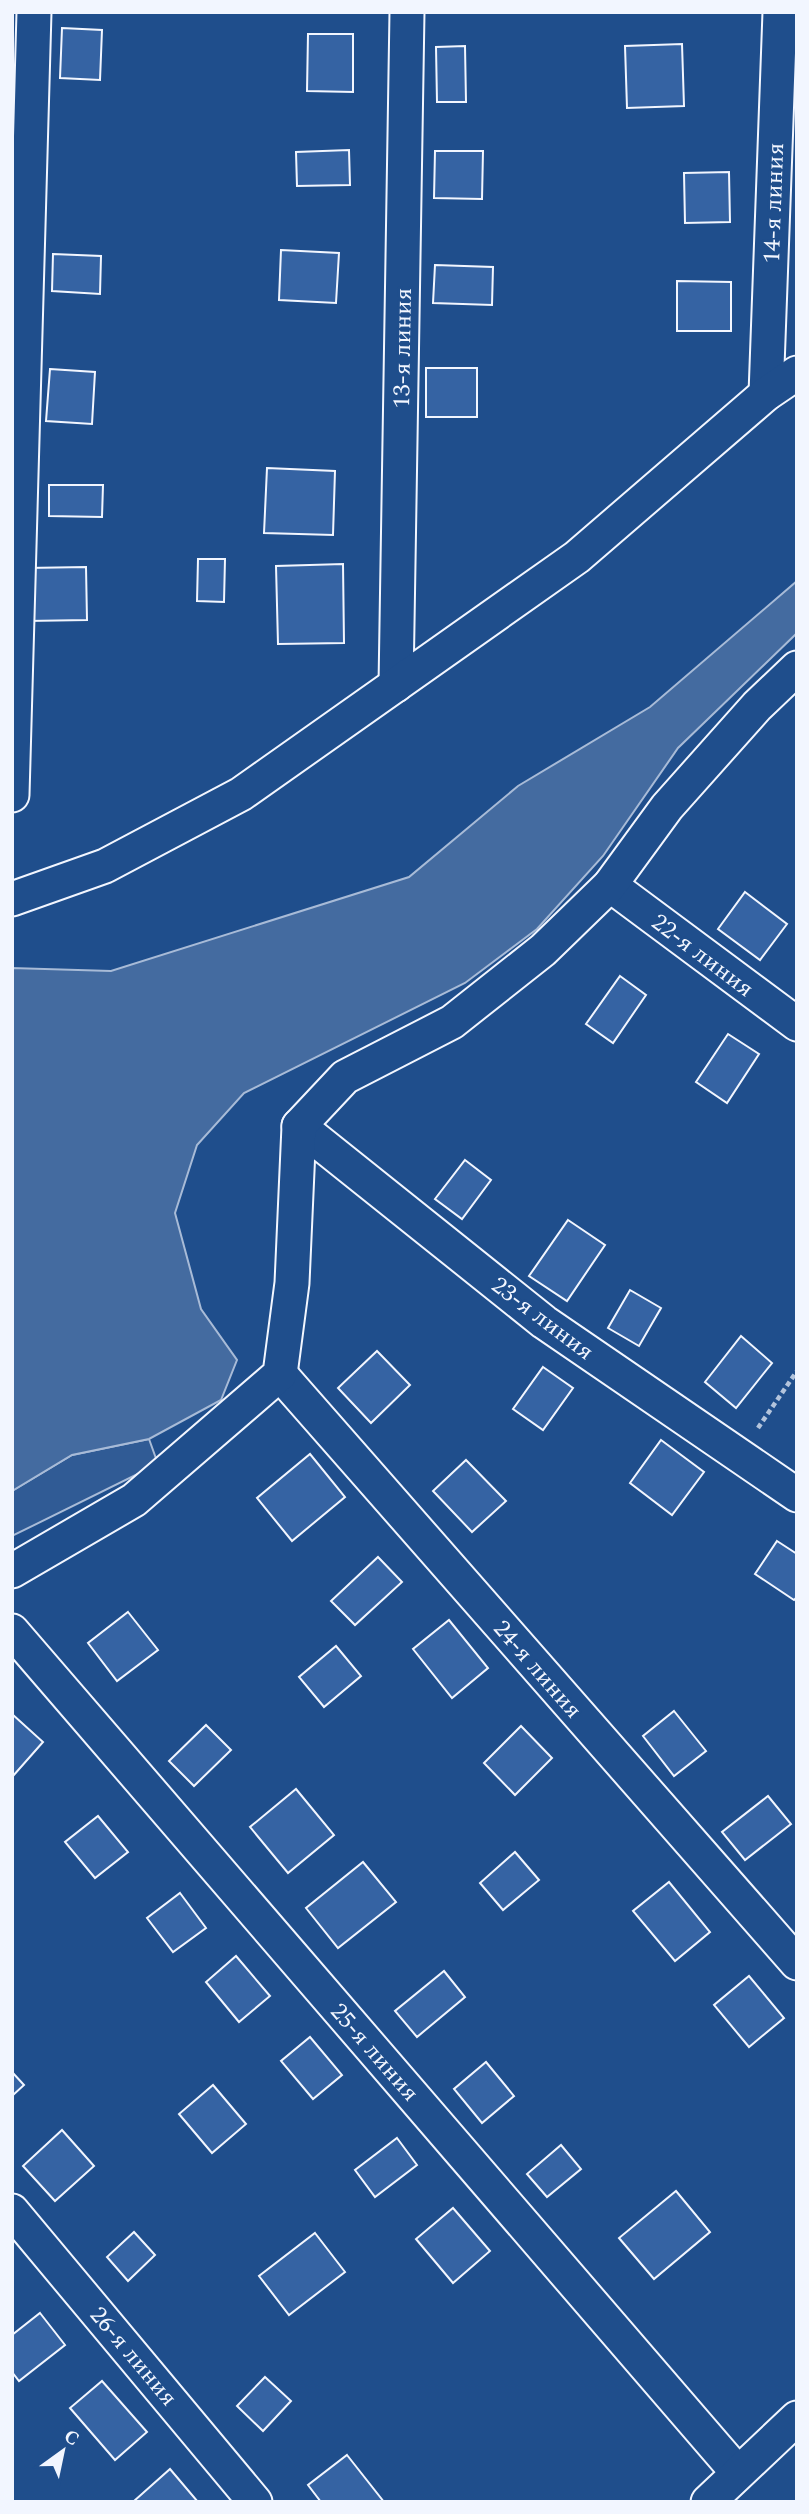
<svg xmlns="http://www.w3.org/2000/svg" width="809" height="2514" viewBox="0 0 809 2514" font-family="Spectral,serif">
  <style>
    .built { fill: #305b95; stroke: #a8bbd7; stroke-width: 2 }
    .water { fill: #446ba0; stroke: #a8bbd7; stroke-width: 2 }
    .building { fill: #3563a3; stroke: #f2f6ff; stroke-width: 2 }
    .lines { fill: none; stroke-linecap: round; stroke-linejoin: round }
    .minor-casing { stroke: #f2f6ff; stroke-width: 37 }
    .path { stroke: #b3c4dc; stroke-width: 4.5; stroke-dasharray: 5 3.5; stroke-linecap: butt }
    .minor { stroke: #1f4e8c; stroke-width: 33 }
    .labels { text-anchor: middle; stroke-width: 5; stroke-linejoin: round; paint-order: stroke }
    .street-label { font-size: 24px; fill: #f2f6ff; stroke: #1f4e8c }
  </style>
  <rect width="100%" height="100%" fill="#1f4e8c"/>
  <path class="built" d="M149,1439L158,1464L12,1536V1491L72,1455Z"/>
  <path class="water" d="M797,581V633L678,748L603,856L537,929L465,983L244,1093L197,1145L175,1213L201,1309L237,1360L221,1400L149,1439L72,1455L12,1491V968L111,971L409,877L518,786L650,707Z"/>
  <g class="building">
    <path d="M62,28L102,30L100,80L60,78Z"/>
    <path d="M308,34H353V92L307,91Z"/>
    <path d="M682,44L684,106L627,108L625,46Z"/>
    <path d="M465,46L466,102H437L436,47Z"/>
    <path d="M349,150L350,185L297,186L296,152Z"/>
    <path d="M435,151H483L482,199L434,198Z"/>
    <path d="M729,172L730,222L685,223L684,173Z"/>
    <path d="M281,250L339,253L336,303L279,300Z"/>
    <path d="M53,254L101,256L100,294L52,291Z"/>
    <path d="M435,265L493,267L492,305L433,303Z"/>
    <path d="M677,281L731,282V331H677Z"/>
    <rect x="426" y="368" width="51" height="49"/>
    <path d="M50,369L95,372L92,424L46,421Z"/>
    <path d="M267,468L335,471L333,535L264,533Z"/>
    <path d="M49,485H103L102,517L49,516Z"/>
    <path d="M198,559H225L224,602L197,601Z"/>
    <path d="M343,564L344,643L278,644L276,566Z"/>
    <path d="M86,567L87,620L27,621L26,568Z"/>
    <path d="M745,892L787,924L760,960L718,929Z"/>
    <path d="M620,976L646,995L613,1043L586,1024Z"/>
    <path d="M728,1034L759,1054L727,1103L696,1082Z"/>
    <path d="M465,1160L491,1180L462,1219L435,1199Z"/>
    <path d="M568,1220L605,1245L567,1301L529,1276Z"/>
    <path d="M630,1290L661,1308L639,1346L608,1328Z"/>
    <path d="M741,1336L772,1363L736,1408L705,1382Z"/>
    <path d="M377,1351L410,1385L371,1423L338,1388Z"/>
    <path d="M543,1367L573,1388L543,1430L513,1409Z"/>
    <path d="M661,1440L704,1472L672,1515L630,1483Z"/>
    <path d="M310,1454L345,1497L292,1541L257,1498Z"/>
    <path d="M466,1460L506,1501L472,1532L433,1491Z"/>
    <path d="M777,1541L797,1554V1597L794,1600L755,1574Z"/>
    <path d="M378,1557L402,1582L355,1625L331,1601Z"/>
    <path d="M128,1612L158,1650L117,1681L88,1643Z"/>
    <path d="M449,1620L488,1668L452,1698L413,1649Z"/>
    <path d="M336,1646L361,1676L324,1707L299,1677Z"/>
    <path d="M674,1711L706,1751L674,1776L643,1736Z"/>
    <path d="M12,1714L43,1742L13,1776L12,1775Z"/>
    <path d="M206,1725L231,1750L194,1786L169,1761Z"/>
    <path d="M521,1726L552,1758L515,1795L484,1763Z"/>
    <path d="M296,1789L334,1835L288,1873L250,1827Z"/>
    <path d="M768,1796L791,1824L745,1860L722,1832Z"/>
    <path d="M98,1816L128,1852L95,1878L65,1842Z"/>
    <path d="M515,1852L539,1880L503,1910L480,1883Z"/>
    <path d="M363,1862L396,1902L338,1948L306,1908Z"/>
    <path d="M669,1882L710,1932L675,1961L633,1911Z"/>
    <path d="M180,1893L206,1928L173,1952L147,1918Z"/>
    <path d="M236,1956L270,1996L239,2022L206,1982Z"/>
    <path d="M444,1971L465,1997L417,2037L395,2011Z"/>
    <path d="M749,1976L784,2018L749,2047L714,2005Z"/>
    <path d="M310,2037L342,2075L313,2099L281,2061Z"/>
    <path d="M486,2062L514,2096L482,2123L454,2089Z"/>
    <path d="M12,2072L24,2085L12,2096Z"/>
    <path d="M213,2085L246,2124L212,2153L179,2114Z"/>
    <path d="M62,2130L94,2166L55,2201L23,2166Z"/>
    <path d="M397,2138L417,2165L375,2197L355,2170Z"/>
    <path d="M561,2145L581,2169L547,2197L527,2174Z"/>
    <path d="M676,2191L710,2232L654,2279L619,2238Z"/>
    <path d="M453,2208L490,2251L453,2283L416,2239Z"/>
    <path d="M134,2232L155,2255L128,2281L107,2257Z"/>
    <path d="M315,2233L345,2272L289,2315L259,2276Z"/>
    <path d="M40,2313L65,2345L19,2381L12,2372V2335Z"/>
    <path d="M265,2377L291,2401L263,2431L237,2406Z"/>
    <path d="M102,2381L147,2432L115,2460L70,2408Z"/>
    <path d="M347,2455L384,2502H321L308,2485Z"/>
    <path d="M170,2469L198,2502H135L134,2501Z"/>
  </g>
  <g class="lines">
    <g class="minor-casing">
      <g id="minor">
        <path d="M766,394L780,12"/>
        <path d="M396,685L407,12"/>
        <path d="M12,795L34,12"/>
        <path d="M610,885L797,1024"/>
        <path d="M12,899L105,866L241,794L577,557L766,394L797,373"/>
        <path d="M299,1126L544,1322L797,1495"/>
        <path d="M280,1374L797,1963"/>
        <path d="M12,1571L134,1500L280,1374L292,1283L299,1126L345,1077L452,1022L543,950L610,885L667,807L757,706L797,668"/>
        <path d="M12,1631L738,2473"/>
        <path d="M12,2211L255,2502"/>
        <path d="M708,2502L797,2418"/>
      </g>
    </g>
    <path class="path" d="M758,1428L797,1371"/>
    <use href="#minor" class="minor"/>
  </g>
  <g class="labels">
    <g class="street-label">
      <text transform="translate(773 203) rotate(-88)" y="8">14-я линия</text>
      <text transform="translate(402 348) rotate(-89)" y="8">13-я линия</text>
      <text transform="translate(703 955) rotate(37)" y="8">22-я линия</text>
      <text transform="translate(543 1318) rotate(37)" y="8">23-я линия</text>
      <text transform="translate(538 1669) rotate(49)" y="8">24-я линия</text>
      <text transform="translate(375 2052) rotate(49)" y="8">25-я линия</text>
      <text transform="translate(134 2356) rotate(50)" y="8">26-я линия</text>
    </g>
  </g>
  <rect width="809" height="2514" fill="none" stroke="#f2f6ff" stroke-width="28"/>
  <g transform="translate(63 2451) rotate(33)" stroke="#1f4e8c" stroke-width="5" paint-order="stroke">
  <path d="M0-5L12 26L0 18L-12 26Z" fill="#f2f6ff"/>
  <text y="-10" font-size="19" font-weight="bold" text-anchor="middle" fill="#f2f6ff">С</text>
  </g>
</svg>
